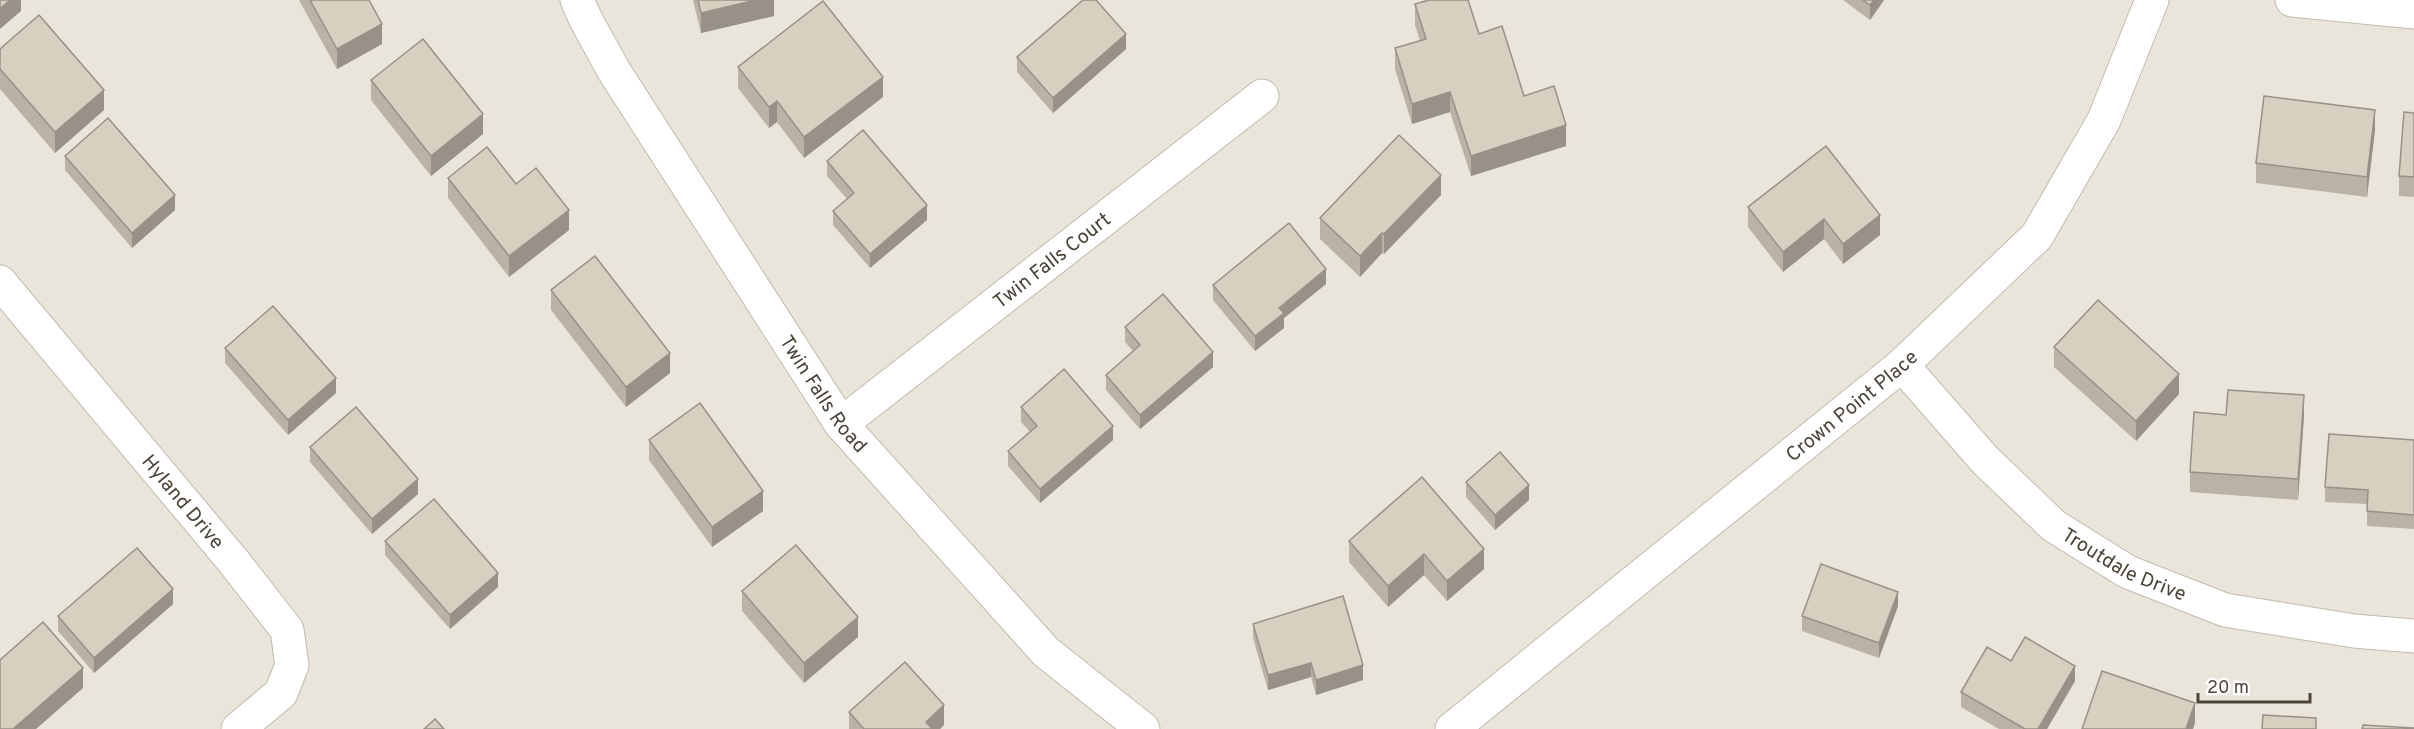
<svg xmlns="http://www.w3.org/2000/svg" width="2414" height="729" viewBox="0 0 2414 729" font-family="Overpass,sans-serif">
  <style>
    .residential { fill: #eae5da }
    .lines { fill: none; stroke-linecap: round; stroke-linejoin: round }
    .street-casing { stroke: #c2bbae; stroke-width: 35 }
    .street { stroke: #fff; stroke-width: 33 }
    .wall { fill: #bab2a6 }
    .shaded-wall { fill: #979187 }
    .building { fill: #d8cfc1; stroke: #979187; stroke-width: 1.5 }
    .labels { text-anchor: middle; stroke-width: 4.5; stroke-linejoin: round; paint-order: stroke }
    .street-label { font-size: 20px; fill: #4b4439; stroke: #fff }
  </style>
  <rect width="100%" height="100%" fill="#f6f3ec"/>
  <rect class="residential" x="0" y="0" width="2414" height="729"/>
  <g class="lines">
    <g class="street-casing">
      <g id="street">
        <path id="s1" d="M577,0L586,20L614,71L841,424L1046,652L1143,729"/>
        <path d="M2292,0L2414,12"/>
        <path id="s2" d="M0,282L234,562L287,630L292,665L281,693L238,729"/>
        <path id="s3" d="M1902,365L1985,460L2054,526L2128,572L2225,610L2354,631L2414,636"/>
        <path id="s4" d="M841,424L1262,96"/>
        <path id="s5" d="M1452,729L1902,365L2037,236L2104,120L2152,0"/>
      </g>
    </g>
    <use href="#street" class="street"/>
  </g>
  <g class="wall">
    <path d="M299,0H369L382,44L337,69Z"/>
    <path d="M693,0H774V16L701,33Z"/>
    <path d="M1843,0H1884L1870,20Z"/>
    <path d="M1415,4L1479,34L1524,96L1566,146L1471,176L1450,112L1412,124L1395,69V48L1420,41L1415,25Z"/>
    <path d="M0,49L104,110L55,153L0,89Z"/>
    <path d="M1126,49L1053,113L1017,72V57Z"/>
    <path d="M738,67L883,97L804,158L777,122L769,128L738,88Z"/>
    <path d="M371,80L483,134L431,176L371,100Z"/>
    <path d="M2414,113V197L2399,196V176Z"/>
    <path d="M2375,130L2367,197L2256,183V163Z"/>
    <path d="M1826,146L1880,235L1843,264L1824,239L1783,272L1748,227V207Z"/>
    <path d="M65,156L175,210L132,248L65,170Z"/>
    <path d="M827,161L927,220L870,268L833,225V211L847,199L827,176Z"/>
    <path d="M448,178L516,184L569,230L509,277L448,198Z"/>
    <path d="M1441,195L1384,254L1382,253L1360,277L1320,239V218Z"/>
    <path d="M1326,284L1284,318V328L1255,351L1213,300V285Z"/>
    <path d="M551,290L670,373L626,407L551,310Z"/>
    <path d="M1125,327L1213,367L1140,429L1106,390V375L1133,351L1125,342Z"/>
    <path d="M2054,347L2179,394L2136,441L2054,367Z"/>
    <path d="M225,348L336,393L288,435L225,363Z"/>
    <path d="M1021,407L1113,440L1040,503L1008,466V451L1030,432L1021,422Z"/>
    <path d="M2226,415L2304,416L2298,500L2190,492V472Z"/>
    <path d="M649,440L763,511L712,547L649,460Z"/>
    <path d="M2414,440V529L2367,526V504L2325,502V487Z"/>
    <path d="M310,447L418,494L372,534L310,462Z"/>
    <path d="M1422,477L1484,569L1447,601L1424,575L1388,607L1349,562V541Z"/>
    <path d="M1466,482L1529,500L1495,530L1466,497Z"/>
    <path d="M385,541L498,587L450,629L385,555Z"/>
    <path d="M742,591L858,637L804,683L742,611Z"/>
    <path d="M173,604L94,673L58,631V616Z"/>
    <path d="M1898,606L1879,658L1802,631V616Z"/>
    <path d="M1253,624L1363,680L1316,695L1311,677L1268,690L1253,638Z"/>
    <path d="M2011,661L2075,681L2047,729H1999L1961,707V692Z"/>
    <path d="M849,712L944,725L940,729H849Z"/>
  </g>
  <g class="shaded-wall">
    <path d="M10,0H21V11L0,29V9Z"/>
    <path d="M756,0H774V16L701,33V13Z"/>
    <path d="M1874,0H1884L1870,20V5Z"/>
    <path d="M382,24V44L337,69V49Z"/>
    <path d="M1126,34V49L1053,113V98Z"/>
    <path d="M883,77V97L804,158V137Z"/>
    <path d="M104,90V110L55,153V132Z"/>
    <path d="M1450,92V112L1412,124V104Z"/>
    <path d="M777,101V122L769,128V107Z"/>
    <path d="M2375,110V130L2367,197V177Z"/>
    <path d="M483,114V134L431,176V156Z"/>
    <path d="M1566,125V146L1471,176V156Z"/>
    <path d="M1441,175V195L1384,254V234Z"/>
    <path d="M175,195V210L132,248V233Z"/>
    <path d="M927,205V220L870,268V254Z"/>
    <path d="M569,210V230L509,277V256Z"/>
    <path d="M1880,215V235L1843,264V244Z"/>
    <path d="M1824,219V239L1783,272V252Z"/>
    <path d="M1382,233V253L1360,277V256Z"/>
    <path d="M1326,269V284L1284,318V328L1255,351V336L1279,308Z"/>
    <path d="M1213,352V367L1140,429V415Z"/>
    <path d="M670,353V373L626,407V387Z"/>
    <path d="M2179,374V394L2136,441V421Z"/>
    <path d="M336,378V393L288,435V420Z"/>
    <path d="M2304,395V416L2298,500V479Z"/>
    <path d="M1113,426V440L1040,503V489Z"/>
    <path d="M418,479V494L372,534V519Z"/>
    <path d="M1529,485V500L1495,530V515Z"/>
    <path d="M763,491V511L712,547V527Z"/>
    <path d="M1484,549V569L1447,601V581Z"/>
    <path d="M1424,554V575L1388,607V586Z"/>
    <path d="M498,573V587L450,629V615Z"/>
    <path d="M173,589V604L94,673V658Z"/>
    <path d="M1898,592V606L1879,658V643Z"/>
    <path d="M858,617V637L804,683V663Z"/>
    <path d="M1311,663V677L1268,690V675Z"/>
    <path d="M1363,665V680L1316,695V680Z"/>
    <path d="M2075,666V681L2047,729H2038Z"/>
    <path d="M83,668V688L36,729H13Z"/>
    <path d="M2195,703V723L2193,729H2186Z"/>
    <path d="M944,705V725L940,729H926V722Z"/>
  </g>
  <g class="building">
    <path d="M0,0H10L0,9Z"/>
    <path d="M310,0H369L382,24L337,49Z"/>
    <path d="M698,0H756L701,13Z"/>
    <path d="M1083,0H1096L1126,34L1053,98L1017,57Z"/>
    <path d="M1429,0H1468L1479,34L1502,26L1524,96L1554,86L1566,125L1471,156L1450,92L1412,104L1395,48L1426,39L1415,4Z"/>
    <path d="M1863,0H1874L1870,5Z"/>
    <path d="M823,1L883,77L804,137L777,101L769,107L738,67Z"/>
    <path d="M39,15L104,90L55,132L0,69V49Z"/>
    <path d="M423,39L483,114L431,156L371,80Z"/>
    <path d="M2264,96L2375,110L2367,177L2256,163Z"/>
    <path d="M2404,112L2414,113V177L2399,176Z"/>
    <path d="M108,118L175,195L132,233L65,156Z"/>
    <path d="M863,130L927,205L870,254L833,211L854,193L827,161Z"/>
    <path d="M1399,135L1441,175L1384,234L1382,233L1360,256L1320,218Z"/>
    <path d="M1826,146L1880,215L1843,244L1824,219L1783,252L1748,207Z"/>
    <path d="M487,147L516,184L536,168L569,210L509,256L448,178Z"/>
    <path d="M1289,223L1326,269L1279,308L1284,313L1255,336L1213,285Z"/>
    <path d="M595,256L670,353L626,387L551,290Z"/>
    <path d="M1163,294L1213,352L1140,415L1106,375L1140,345L1125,327Z"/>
    <path d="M2098,300L2179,374L2136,421L2054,347Z"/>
    <path d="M273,306L336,378L288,420L225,348Z"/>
    <path d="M1064,369L1113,426L1040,489L1008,451L1037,426L1021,407Z"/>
    <path d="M2228,390L2304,395L2298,479L2190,472L2194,412L2226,415Z"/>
    <path d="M700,403L763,491L712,527L649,440Z"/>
    <path d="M356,407L418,479L372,519L310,447Z"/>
    <path d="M2329,434L2414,440V515L2367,511L2368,490L2325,487Z"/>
    <path d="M1500,452L1529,485L1495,515L1466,482Z"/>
    <path d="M1422,477L1484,549L1447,581L1424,554L1388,586L1349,541Z"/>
    <path d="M434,499L498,573L450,615L385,541Z"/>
    <path d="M796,545L858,617L804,663L742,591Z"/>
    <path d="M137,548L173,589L94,658L58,616Z"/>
    <path d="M1821,564L1898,592L1879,643L1802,616Z"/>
    <path d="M1343,596L1363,665L1316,680L1311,663L1268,675L1253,624Z"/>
    <path d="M43,622L83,668L13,729H0V660Z"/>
    <path d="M2025,637L2075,666L2038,729H2025L1961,692L1987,647L2011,661Z"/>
    <path d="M905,662L944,705L926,722L932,729H864L849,712Z"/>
    <path d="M2102,671L2195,703L2186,729H2082Z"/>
    <path d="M2263,715L2316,718V729H2262Z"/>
    <path d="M435,719L444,729H424Z"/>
    <path d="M2363,725L2414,728V729H2362Z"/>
  </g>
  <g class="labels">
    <g class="street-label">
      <text dy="7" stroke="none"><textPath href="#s4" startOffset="267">Twin Falls Court</textPath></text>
      <text dy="7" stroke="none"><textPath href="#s1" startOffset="465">Twin Falls Road</textPath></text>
      <text dy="7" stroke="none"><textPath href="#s5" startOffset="514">Crown Point Place</textPath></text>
      <text dy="7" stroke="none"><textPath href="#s2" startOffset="286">Hyland Drive</textPath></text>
      <text dy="7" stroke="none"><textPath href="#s3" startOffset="302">Troutdale Drive</textPath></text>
    </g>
  </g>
  <path d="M2198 693v9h112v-9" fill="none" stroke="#4b4439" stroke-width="3"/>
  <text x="2207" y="693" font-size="18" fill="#4b4439" stroke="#ffffff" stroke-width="4.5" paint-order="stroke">20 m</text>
</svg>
